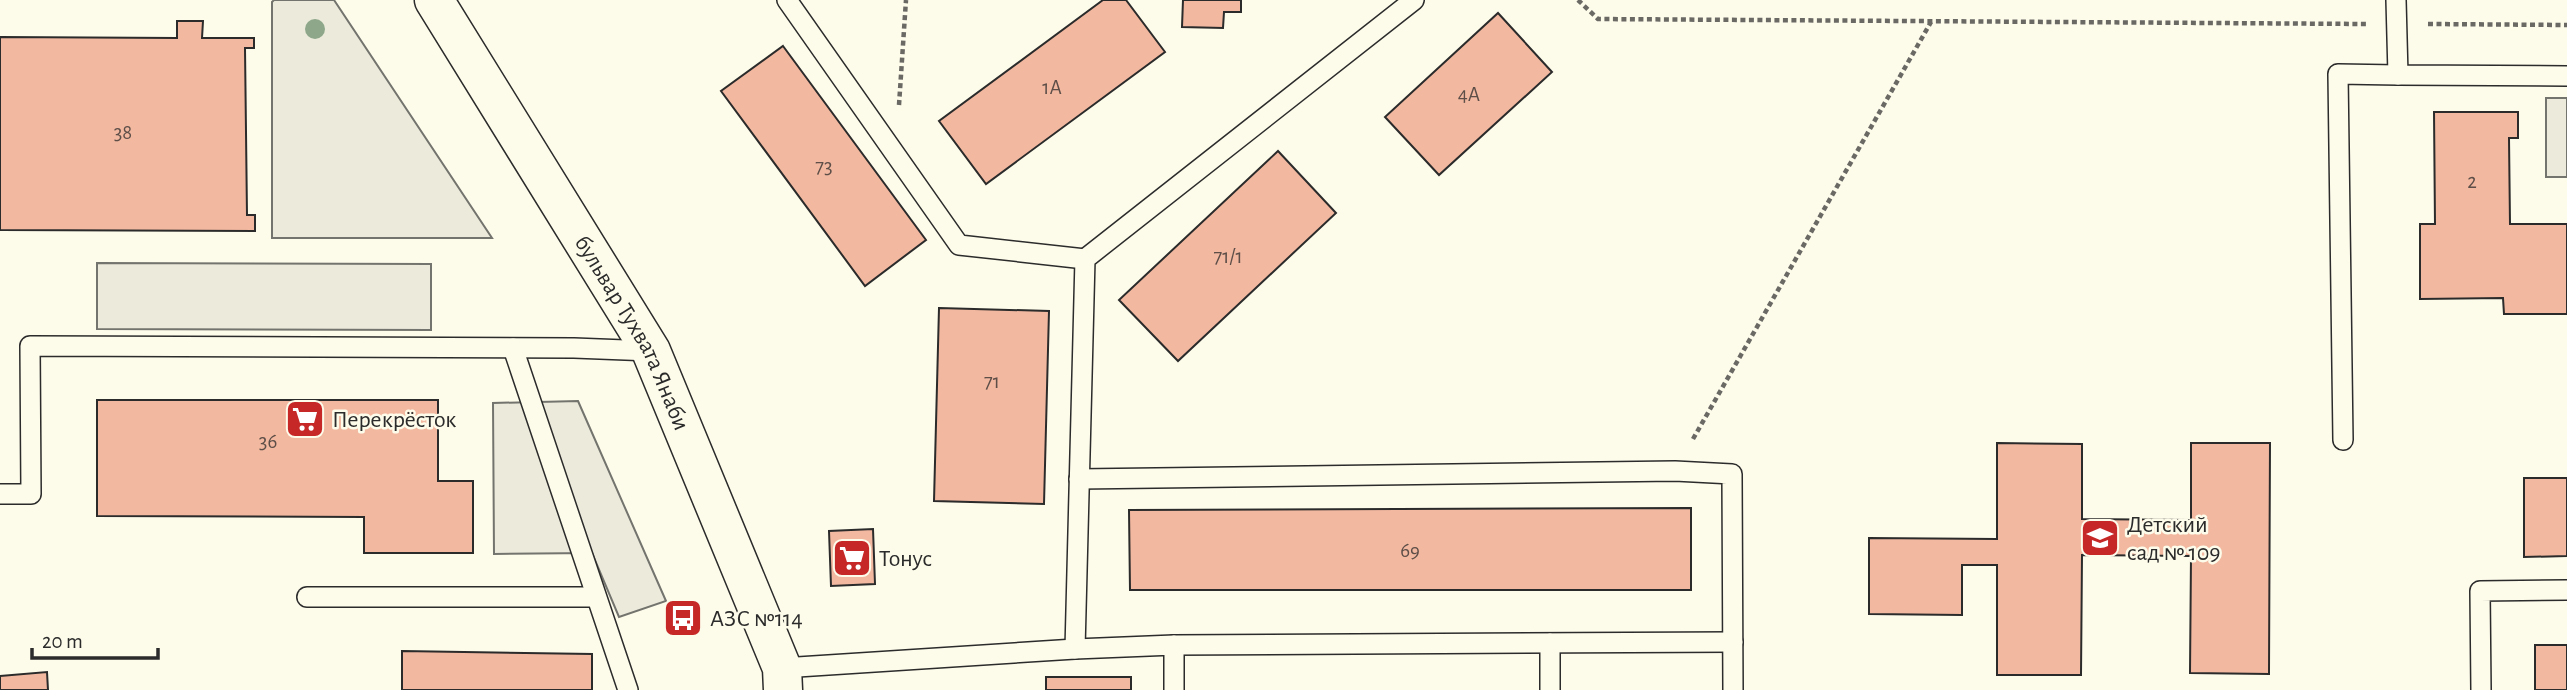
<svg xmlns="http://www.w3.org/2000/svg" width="2567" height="690" viewBox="0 0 2567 690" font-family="'Alegreya Sans',sans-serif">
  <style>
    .green { fill: #ecebdb; stroke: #74746e; stroke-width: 2 }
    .parking { fill: #eceadb; stroke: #74746e; stroke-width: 2 }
    .building { fill: #f2b8a0; stroke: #2b2b2b; stroke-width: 2 }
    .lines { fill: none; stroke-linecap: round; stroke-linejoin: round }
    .service-casing { stroke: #2b2b2b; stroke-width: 22 }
    .secondary-casing { stroke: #2b2b2b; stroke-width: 41 }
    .path { stroke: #6a6964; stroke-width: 4.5; stroke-dasharray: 5 3.5; stroke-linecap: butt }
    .service { stroke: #fdfbea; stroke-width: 19 }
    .secondary { stroke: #fdfbea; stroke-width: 38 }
    .tree { fill: #8ea78a }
    .labels { text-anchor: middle; stroke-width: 5; stroke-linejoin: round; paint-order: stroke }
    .number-label { font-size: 21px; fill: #5d4e48 }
    .street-label { font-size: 24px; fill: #2b2b2b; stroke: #fdfbea }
    .poi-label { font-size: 24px; fill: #2b2b2b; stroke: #fdfbea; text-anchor: start }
  </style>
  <rect width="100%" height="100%" fill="#fdfbea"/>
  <path class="green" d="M274,0H334L492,238H272V2Z"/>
  <g class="parking">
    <rect x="2546" y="98" width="21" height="79"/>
    <path d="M97,263L431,264V330L97,329Z"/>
    <path d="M578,401L666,601L619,617L592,553L494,554L493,403Z"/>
  </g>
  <g class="building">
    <path d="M1103,0H1126L1165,52L986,184L939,121Z"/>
    <path d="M1183,0H1241V12H1224L1223,28L1182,27Z"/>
    <path d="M1498,13L1552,72L1439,175L1385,117Z"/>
    <path d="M177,21H203L202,38H254V48H245L247,215H255V231L0,230V37L177,38Z"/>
    <path d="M783,46L926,240L865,286L721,91Z"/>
    <path d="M2434,112H2518V138H2509L2510,224H2567V314H2504L2503,298L2420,299V224H2435Z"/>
    <path d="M1278,151L1336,213L1178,361L1119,300Z"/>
    <path d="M939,308L1049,311L1044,504L934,501Z"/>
    <path d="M97,400H438V481H473V553H364V517L97,516Z"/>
    <path d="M1997,443L2082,444V519L2191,520V443H2270L2269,674L2190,673L2191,556L2082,555L2081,675H1997V565H1962V615L1869,614V538L1997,539Z"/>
    <path d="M2524,478H2567V556L2524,557Z"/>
    <path d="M1691,508V590H1130L1129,510Z"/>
    <path d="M873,529L875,584L831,586L829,531Z"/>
    <rect x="2535" y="645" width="32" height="45"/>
    <path d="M402,651L592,654V690H402Z"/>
    <path d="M47,672L48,690H0V676Z"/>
    <rect x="1046" y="677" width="85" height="13"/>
  </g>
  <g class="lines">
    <g class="service-casing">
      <g id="service">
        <path d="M787,0L959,245L1085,259"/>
        <path d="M2396,0L2398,75L2567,76"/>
        <path d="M513,348L628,690"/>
        <path d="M2343,440L2338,74L2398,75"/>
        <path d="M1079,479L1675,471L1732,474L1733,690"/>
        <path d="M0,494H31L30,346L574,348L651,351"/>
        <path d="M307,597H596"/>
        <path d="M1550,643V690"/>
        <path d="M1174,645L1733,642"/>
        <path d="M1075,649L1085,259L1414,0"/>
        <path d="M782,668L1075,649L1174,645V690"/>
        <path d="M2481,690L2480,591L2567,590"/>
      </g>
    </g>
    <g class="secondary-casing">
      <g id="secondary">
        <path id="s1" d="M434,0L651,351L782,668L783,690"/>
      </g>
    </g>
    <g class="path">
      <path d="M1578,0L1598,19L2367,24"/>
      <path d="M2428,24L2567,25"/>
      <path d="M899,105L906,0"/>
      <path d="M1693,439L1931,22"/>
    </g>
    <use href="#service" class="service"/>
    <use href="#secondary" class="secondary"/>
  </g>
  <circle class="tree" cx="315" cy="29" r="10"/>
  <defs>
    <g id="supermarket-square" transform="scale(2.0125)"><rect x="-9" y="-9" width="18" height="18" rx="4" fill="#c62828" stroke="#fdfbea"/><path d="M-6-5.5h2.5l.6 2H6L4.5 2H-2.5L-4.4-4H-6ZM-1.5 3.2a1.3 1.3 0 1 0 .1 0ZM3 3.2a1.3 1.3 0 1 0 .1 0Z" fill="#fff"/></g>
    <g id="school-square" transform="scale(2.0125)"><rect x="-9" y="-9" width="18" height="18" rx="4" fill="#c62828" stroke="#fdfbea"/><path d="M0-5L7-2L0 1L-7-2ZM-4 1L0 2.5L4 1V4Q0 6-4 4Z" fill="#fff"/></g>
    <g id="bus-square" transform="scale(2.0125)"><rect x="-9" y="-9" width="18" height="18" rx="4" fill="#c62828" stroke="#fdfbea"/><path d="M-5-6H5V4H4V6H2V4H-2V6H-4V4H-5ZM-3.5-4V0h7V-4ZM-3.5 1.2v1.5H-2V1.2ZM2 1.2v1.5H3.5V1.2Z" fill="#fff"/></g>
  </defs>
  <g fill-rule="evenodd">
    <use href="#supermarket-square" x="305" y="419"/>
    <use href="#school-square" x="2100" y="538"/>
    <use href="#supermarket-square" x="852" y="558"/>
    <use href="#bus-square" x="683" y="618"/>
  </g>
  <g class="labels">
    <g class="number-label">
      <text x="1052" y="94">1А</text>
      <text x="1469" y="101">4А</text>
      <text x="123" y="139">38</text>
      <text x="824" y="173">73</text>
      <text x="2472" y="188">2</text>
      <text x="1228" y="263">71/1</text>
      <text x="992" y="388">71</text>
      <text x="268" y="448">36</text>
      <text x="1410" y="557">69</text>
    </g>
    <g class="street-label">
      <text dy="8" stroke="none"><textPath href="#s1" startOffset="388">бульвар Тухвата Янаби</textPath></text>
    </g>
    <g class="poi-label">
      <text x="332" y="427">Перекрёсток</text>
      <text x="2127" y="532">Детский<tspan x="2127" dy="28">сад № 109</tspan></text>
      <text x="879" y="566">Тонус</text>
      <text x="710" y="626">АЗС №114</text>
    </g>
  </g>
  <path d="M32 648v10h126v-10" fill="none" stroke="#2b2b2b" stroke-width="3.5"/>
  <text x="42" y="648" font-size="21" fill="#2b2b2b" stroke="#fdfbea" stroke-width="5" paint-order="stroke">20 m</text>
</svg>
